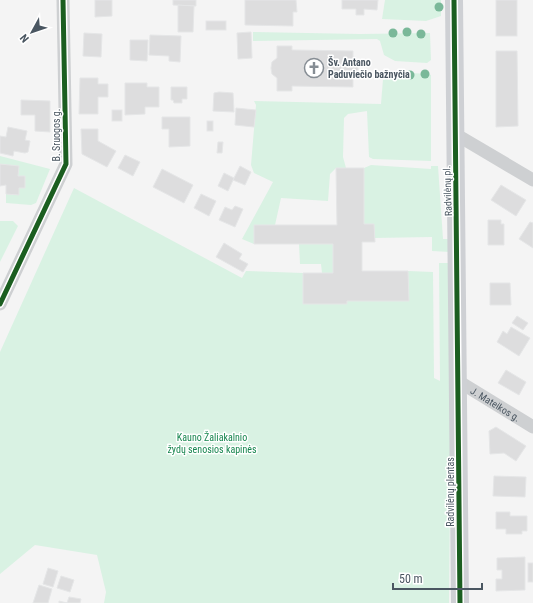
<svg xmlns="http://www.w3.org/2000/svg" width="533" height="603" viewBox="0 0 533 603" font-family="'Roboto Condensed',sans-serif">
  <style>
    .green { fill: #d9f2e3 }
    .building { fill: #ddddde; stroke: #e5e6e7 }
    .lines { fill: none; stroke-linecap: round; stroke-linejoin: round }
    .street { stroke: #ced0d2; stroke-width: 13 }
    .secondary { stroke: #ced0d4; stroke-width: 18 }
    .cycleway-casing { stroke: #fff; stroke-width: 8 }
    .cycleway { stroke: #1b5e20; stroke-width: 5 }
    .tree { fill: #7ab899 }
    .labels { text-anchor: middle; stroke-width: 3; stroke-linejoin: round; paint-order: stroke }
    .poi-label { font-size: 10px; font-weight: bold; fill: #4a5661; stroke: #fff; text-anchor: start }
    .street-label { font-size: 10px; fill: #4a5661; stroke: #fff }
    .park-label { font-size: 10px; fill: #17864f; stroke: #fff }
  </style>
  <rect width="100%" height="100%" fill="#f4f4f4"/>
  <g class="green">
    <path d="M385,0H441V16L426,21L382,19Z"/>
    <path d="M253,32L360,34L430,33L431,60L427,63L395,61L384,55L380,41L377,39L253,41Z"/>
    <path d="M395,72L428,74L431,75V161L373,159L369,157L367,111L348,114L344,118L343,157L346,168H336L330,174L328,201L281,198L275,225H254V244L242,239L273,182L254,173L251,165L256,105L254,101L381,104L383,79L385,75Z"/>
    <path d="M0,156L50,169L36,203L31,205L6,203V194L19,195V188H25V176H18V167L0,164Z"/>
    <path d="M371,165L431,169V166H438L443,239H450V252L432,251V237L374,238V224H364V168Z"/>
    <path d="M74,188L242,278L246,271L303,273L304,304H347V301H408V271L433,272L434,378L440,381L439,263H450L451,386L449,603H104L106,592L97,555L35,545L0,574V352Z"/>
    <path d="M0,221H13L18,226L0,262Z"/>
    <path d="M299,244H333V273H322L321,264H300Z"/>
  </g>
  <g class="building">
    <path d="M95,0H112V16L95,17Z"/>
    <path d="M173,0H196V6L173,5Z"/>
    <path d="M245,0H296L297,12H293V26L245,25Z"/>
    <path d="M342,0H378L377,10L364,9V15H356V9H342Z"/>
    <rect x="496" y="0" width="21" height="36"/>
    <path d="M178,5L194,6L193,32H178Z"/>
    <rect x="206" y="21" width="20" height="9"/>
    <path d="M251,32L252,58L238,59L237,33Z"/>
    <path d="M84,33L102,34L101,57L83,56Z"/>
    <path d="M150,35L181,36L180,62L169,61V56L149,55Z"/>
    <path d="M130,40H148L147,61L130,60Z"/>
    <path d="M277,46H292V50L353,51V62H358V76L353,75V87L292,86V91H277V78L272,74L271,68L272,62L277,58Z"/>
    <path d="M496,51H517L518,126L496,127Z"/>
    <path d="M80,78H98V84H108V97H98V114H79Z"/>
    <path d="M125,83H147V87H159V107H145V114L125,115Z"/>
    <path d="M171,87H187V99H182V103H174L173,100H171Z"/>
    <path d="M219,92L233,93L234,112L213,111L214,93Z"/>
    <path d="M21,100L50,101V132L35,131V115H21Z"/>
    <path d="M236,108L256,110L254,127L235,125Z"/>
    <rect x="112" y="110" width="10" height="11"/>
    <path d="M162,117H190V146L169,147V129H162Z"/>
    <rect x="207" y="121" width="6" height="10"/>
    <path d="M8,127L27,131L25,140L30,141L28,152L25,153L14,151L13,156L0,153V136L6,137Z"/>
    <path d="M81,129H98V141L116,151L107,167L82,154Z"/>
    <path d="M218,142H223L222,153H217Z"/>
    <path d="M125,155L140,162L133,176L118,168Z"/>
    <path d="M0,164L19,166L18,176H25V188H19V195L6,194V185L0,186Z"/>
    <path d="M240,166L251,172L245,185L233,180Z"/>
    <path d="M336,168H364V224H374L375,242H362V271H408L409,301H347V304H303V273H333V244H254V225H337Z"/>
    <path d="M162,169L193,185L184,203L153,187Z"/>
    <path d="M224,173L234,178L228,191L218,186Z"/>
    <path d="M501,185L526,200L516,216L491,200Z"/>
    <path d="M201,194L216,201L209,216L194,208Z"/>
    <path d="M235,206L243,209L235,227L219,220L225,207L232,210Z"/>
    <path d="M488,220H501V224H504V245H488Z"/>
    <path d="M530,222L533,223V248L519,239Z"/>
    <path d="M224,243L242,254L239,259L248,264L243,272L216,257Z"/>
    <path d="M490,283H510L511,305H490Z"/>
    <path d="M517,316L528,323L523,330L512,323Z"/>
    <path d="M511,327L530,338L519,356L497,342L503,331L507,334Z"/>
    <path d="M506,370L526,382L519,395L498,383Z"/>
    <path d="M496,427L526,446L516,461L504,453L490,454L489,431Z"/>
    <path d="M494,476L526,477L525,497L493,496Z"/>
    <path d="M496,512H510V516H527V531H522V534H506V529H496Z"/>
    <path d="M525,557V590L496,591V579H502V570H497V558Z"/>
    <rect x="528" y="563" width="5" height="19"/>
    <path d="M48,568L58,571L53,587L43,584Z"/>
    <path d="M61,576L74,580L70,592L57,588Z"/>
    <path d="M39,585L52,589L48,603H33Z"/>
    <path d="M69,597L81,599L80,603H59V601L67,603Z"/>
  </g>
  <g class="lines">
    <g class="street">
      <path d="M455,138H462L533,180"/>
      <path d="M0,304L66,164L63,0"/>
      <path id="s1" d="M458,381L533,427"/>
    </g>
    <path class="secondary" d="M454,0L460,603"/>
    <g class="cycleway-casing">
      <g id="cycleway">
        <path d="M454,0L460,603"/>
        <path d="M0,304L66,164L63,0"/>
      </g>
    </g>
    <use href="#cycleway" class="cycleway"/>
  </g>
  <g class="tree">
    <circle cx="439" cy="7" r="4.5"/>
    <circle cx="407" cy="32" r="4.5"/>
    <circle cx="393" cy="33" r="4.5"/>
    <circle cx="421" cy="34" r="4.5"/>
    <circle cx="425" cy="74" r="4.5"/>
    <circle cx="410" cy="75" r="4.5"/>
  </g>
  <defs>
    <g id="church-ring" transform="scale(1)"><circle r="9.5" fill="#fff" stroke="#868d94" stroke-width="1.5"/><path d="M-1.2-6h2.4v3.5h3.3v2.4h-3.3V6h-2.4V-.1h-3.3v-2.4h3.3Z" fill="#868d94"/></g>
  </defs>
  <g fill-rule="evenodd">
    <use href="#church-ring" x="314" y="68"/>
  </g>
  <g class="labels">
    <g class="poi-label">
      <text x="328" y="66">Šv. Antano<tspan x="328" dy="12">Paduviečio bažnyčia</tspan></text>
    </g>
    <g class="street-label">
      <text transform="translate(56 135) rotate(-90)" y="4">B. Sruogos g.</text>
      <text transform="translate(447 191) rotate(-92)" y="4">Radvilėnų pl.</text>
      <text dy="4" stroke="none"><textPath href="#s1" startOffset="44">J. Mateikos g.</textPath></text>
      <text transform="translate(450 492) rotate(-90)" y="4">Radvilėnų plentas</text>
    </g>
    <g class="park-label">
      <text x="212" y="441">Kauno Žaliakalnio<tspan x="212" dy="12">žydų senosios kapinės</tspan></text>
    </g>
  </g>
  <g transform="translate(32 32) rotate(230)" stroke="#ffffff" stroke-width="3" paint-order="stroke">
  <path d="M0-3L7 15L0 10L-7 15Z" fill="#4a5661"/>
  <text y="-6" font-size="11" font-weight="bold" text-anchor="middle" fill="#4a5661">N</text>
  </g>
  <path d="M393 583v6h89v-6" fill="none" stroke="#4a5661" stroke-width="2"/>
  <text x="399" y="583" font-size="12" fill="#4a5661" stroke="#ffffff" stroke-width="3" paint-order="stroke">50 m</text>
</svg>
